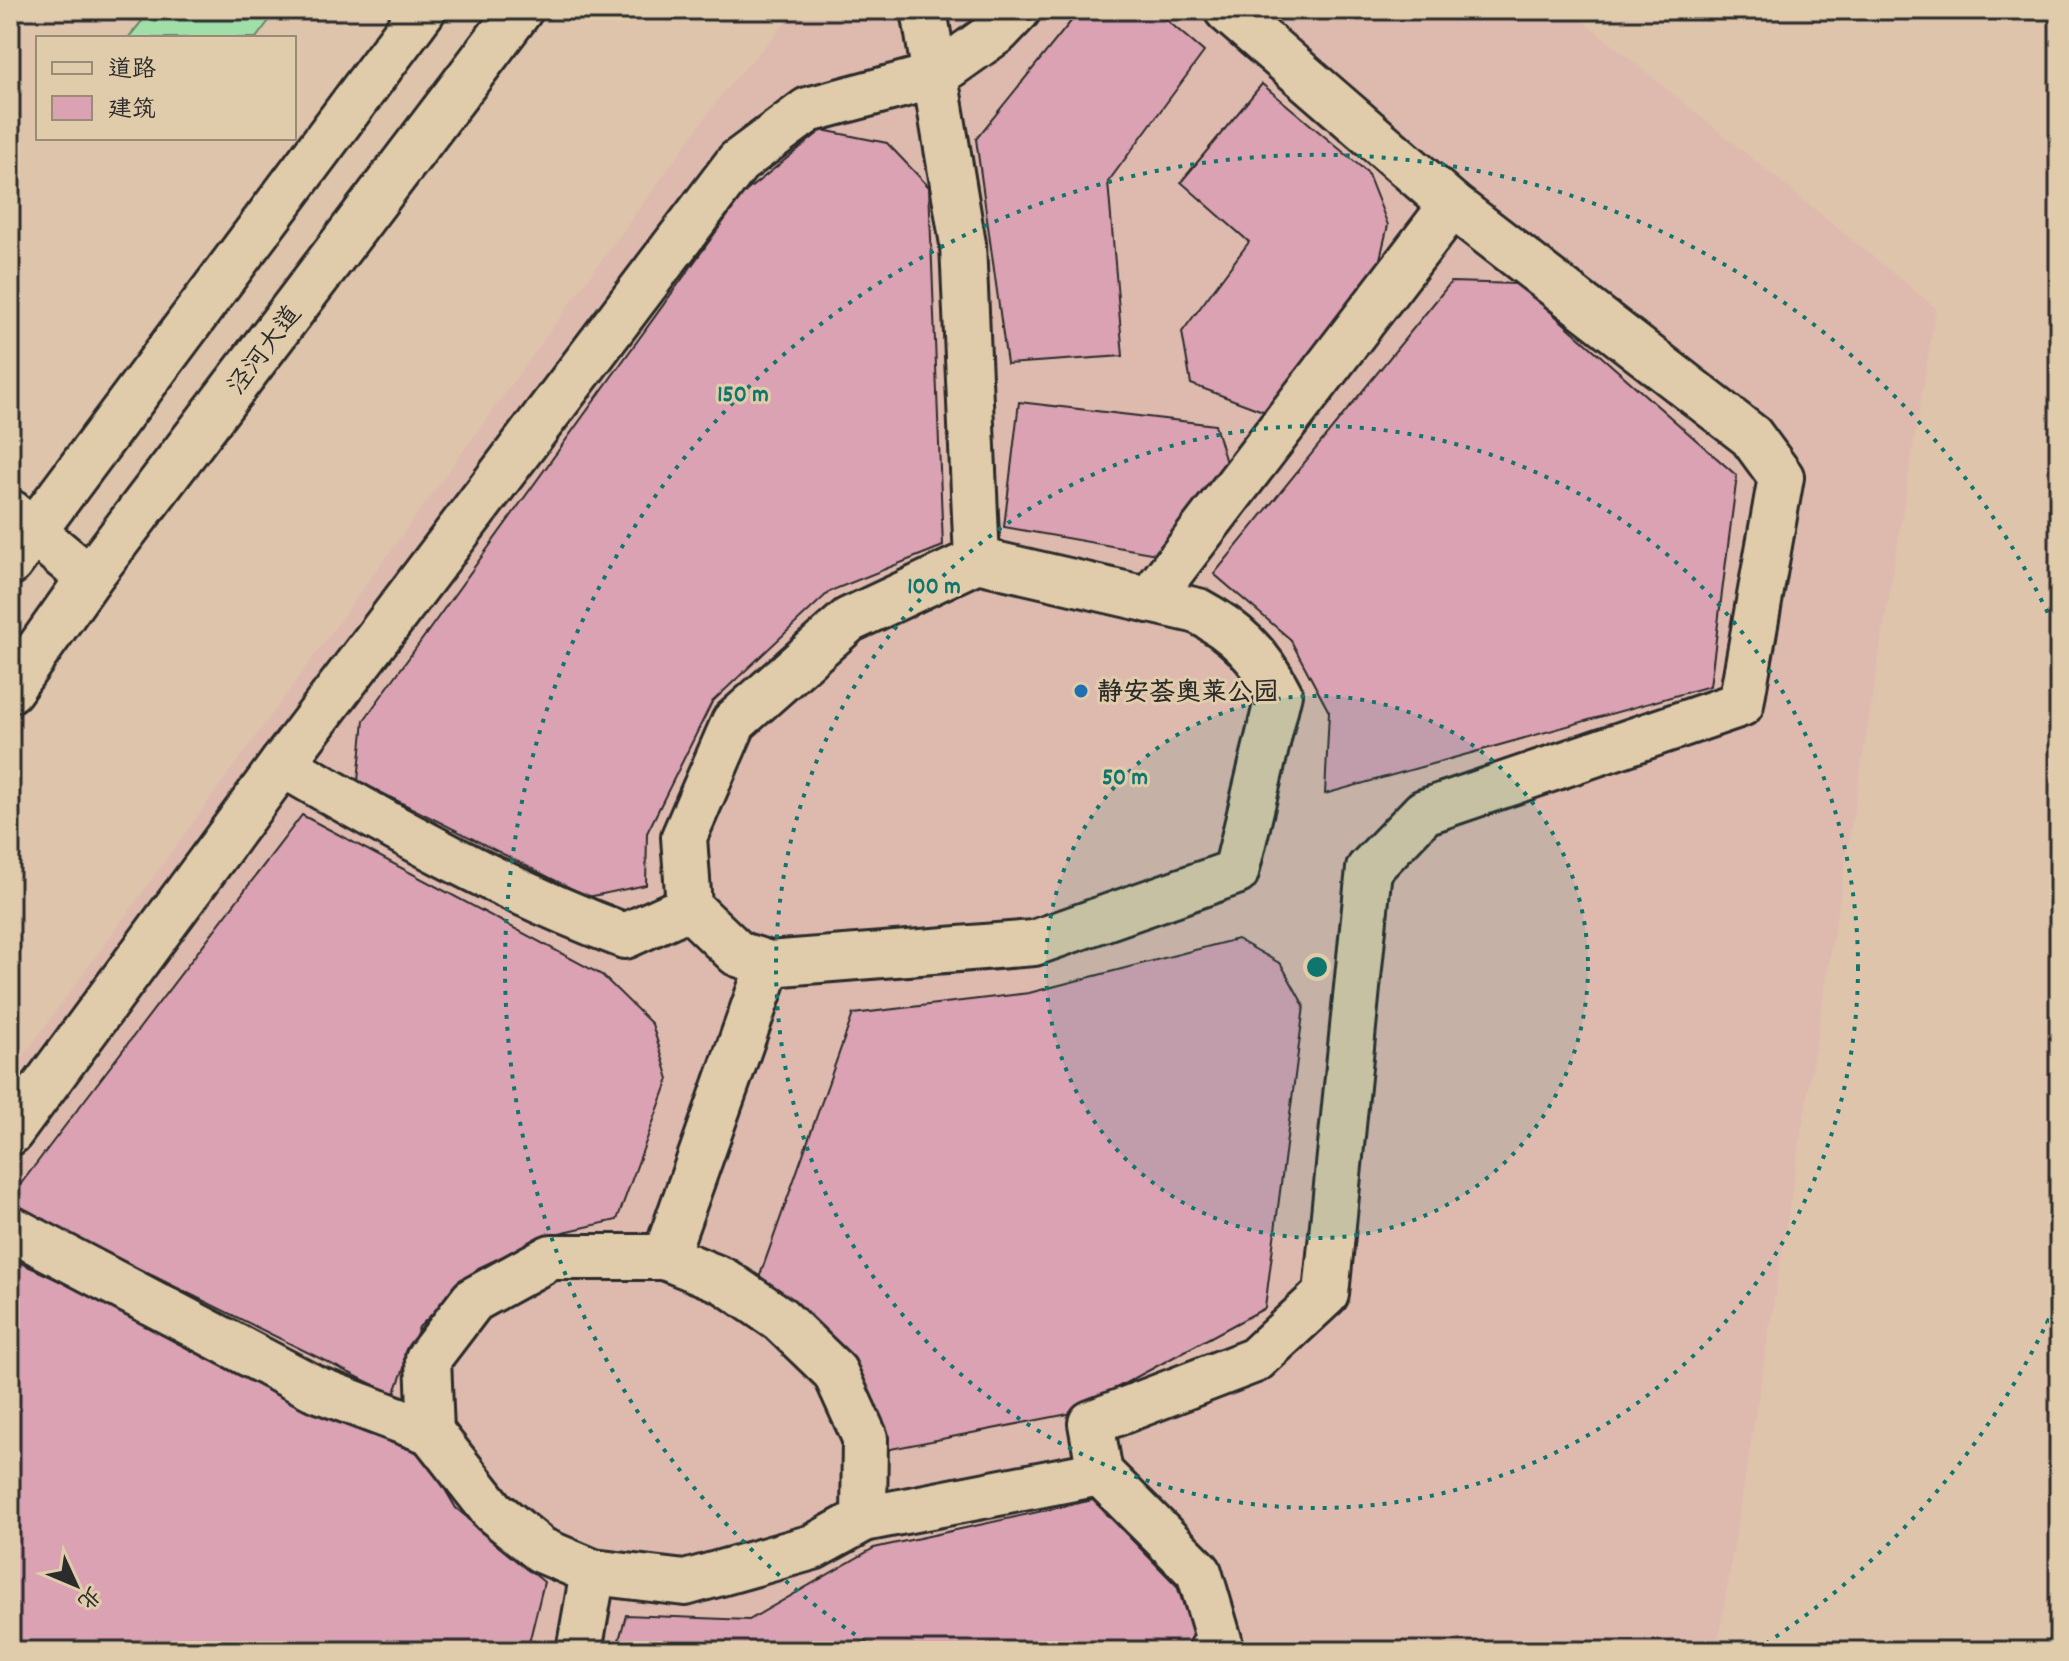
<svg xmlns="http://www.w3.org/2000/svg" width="2069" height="1661" viewBox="0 0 2069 1661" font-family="Dekko,'LXGW WenKai TC',sans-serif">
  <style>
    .built { fill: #debaae }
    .green { fill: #a0dfa8; stroke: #66856a; stroke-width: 2 }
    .building { fill: #daa2b3; stroke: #2b2b2b; stroke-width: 2 }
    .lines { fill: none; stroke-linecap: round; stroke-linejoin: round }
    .minor-casing { stroke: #2b2b2b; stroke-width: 50 }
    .major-casing { stroke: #2b2b2b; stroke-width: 50 }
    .minor { stroke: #e0ccaa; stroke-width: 44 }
    .major { stroke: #e0ccaa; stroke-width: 44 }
    .ring { fill: none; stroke: #0f766e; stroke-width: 4; stroke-dasharray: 4 8 }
    .poi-dot { fill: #1f6fb2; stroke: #e0ccaa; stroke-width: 3 }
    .labels { text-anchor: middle; stroke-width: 6; stroke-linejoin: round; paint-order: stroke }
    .street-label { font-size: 26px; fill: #2b2b2b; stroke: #e0ccaa }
    .poi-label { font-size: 26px; font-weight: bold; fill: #2b2b2b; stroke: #e0ccaa; text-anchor: start }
    .centre { fill: #0f766e; stroke: #e0ccaa; stroke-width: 4 }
    .ring-label { font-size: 24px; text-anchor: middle; font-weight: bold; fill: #0f766e; stroke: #e0ccaa; stroke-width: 6; stroke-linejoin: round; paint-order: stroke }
  </style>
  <rect width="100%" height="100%" fill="#dfc4ac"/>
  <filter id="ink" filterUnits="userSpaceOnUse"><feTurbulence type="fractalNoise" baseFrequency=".0125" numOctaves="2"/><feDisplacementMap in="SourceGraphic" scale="16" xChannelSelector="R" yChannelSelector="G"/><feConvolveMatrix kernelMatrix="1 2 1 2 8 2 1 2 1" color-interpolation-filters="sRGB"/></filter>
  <g filter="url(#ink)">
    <path class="built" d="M797,10H1570L1936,308L1717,1651H10V1074L726,89Z"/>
    <path class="green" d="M151,10H277L256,38H128Z"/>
    <g class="building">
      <path d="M1080,10H1155L1204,52L1108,182L1123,356L1007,364L976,139Z"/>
      <path d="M1262,84L1367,172L1388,225L1375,280L1268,413L1191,384L1182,332L1249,242L1181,182Z"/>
      <path d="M822,130L887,143L929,187L943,546L830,591L712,702L647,833L646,885L588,897L358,781L364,720L744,193Z"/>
      <path d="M1451,282L1519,284L1737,476L1710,686L1325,794L1329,712L1290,639L1214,574Z"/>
      <path d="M1019,402L1215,425L1227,466L1156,554L1004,527Z"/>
      <path d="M302,815L602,975L652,1024L669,1079L617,1220L546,1236L478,1268L419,1327L394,1395L10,1205V1198Z"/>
      <path d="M1237,939L1281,964L1304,1006L1265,1308L1068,1414L881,1451L758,1281L853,1014L1029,993Z"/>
      <path d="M10,1258L421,1449L456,1508L544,1582L527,1651H30L10,1637Z"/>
      <path d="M1093,1500L1177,1586L1194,1635L1182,1651H616L626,1615L749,1620L874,1548Z"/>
    </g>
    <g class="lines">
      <g class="minor-casing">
        <g id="minor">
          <path d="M924,10L963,244L977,560"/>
          <path d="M10,512L89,578"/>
          <path d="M977,560L1198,611C1235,631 1260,655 1279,693L1236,872L1034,943L769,964L738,954L689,907L684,837L734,722L849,620Z"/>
          <path d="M1149,600L1452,205"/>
          <path d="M282,764C394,829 504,891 625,936L689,907"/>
          <path d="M10,1133L282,764L738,162L808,110L935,76L998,31L1018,10"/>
          <path d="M10,1228L314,1388L431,1432"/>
          <path d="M551,1257H665L724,1281L780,1319L835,1372L865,1438L864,1519L813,1547L685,1583L593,1572L541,1550L493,1511L431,1432L428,1359L473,1300Z"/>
          <path d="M665,1257L769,964"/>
          <path d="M864,1519L1100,1473"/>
          <path d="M579,1651L593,1572"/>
          <path d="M1211,1651L1219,1640L1199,1572L1100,1473L1091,1423L1255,1360L1326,1294L1369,869L1424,812L1741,704L1781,477L1751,436L1452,205L1227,10"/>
        </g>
      </g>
      <g class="major-casing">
        <g id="major">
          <path d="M10,563L423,10"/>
          <path d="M10,690L89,578L520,10"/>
        </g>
      </g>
      <use href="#minor" class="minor"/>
      <use href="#major" class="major"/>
    </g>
  </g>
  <circle cx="1317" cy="967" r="271" fill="#0f766e" fill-opacity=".12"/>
  <g class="ring">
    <circle cx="1317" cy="967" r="271"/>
    <circle cx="1317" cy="967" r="541"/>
    <path d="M2059 1297A812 812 0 0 1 1759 1648M875 1648A812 812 0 1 1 2059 637"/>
  </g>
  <circle class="poi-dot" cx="1081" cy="691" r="8"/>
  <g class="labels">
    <g class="street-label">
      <text transform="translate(263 349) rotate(-53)" y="9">泾河大道</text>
    </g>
    <g class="poi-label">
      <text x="1097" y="700">静安荟奥莱公园</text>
    </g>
  </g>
  <circle cx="1317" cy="967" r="12" class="centre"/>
  <g class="ring-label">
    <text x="743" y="401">150 m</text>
    <text x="934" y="593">100 m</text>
    <text x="1125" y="784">50 m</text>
  </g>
  <rect width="2069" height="1661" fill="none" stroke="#e0ccaa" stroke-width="40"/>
  <rect x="20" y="20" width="2029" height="1621" fill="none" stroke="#2b2b2b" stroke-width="3" filter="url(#ink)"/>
  <rect x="36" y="36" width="260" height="104" fill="#e0ccaa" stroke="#988c77" stroke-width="2"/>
  <rect x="52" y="62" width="40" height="12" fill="#e0ccaa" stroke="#988c77" stroke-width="2"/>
  <text x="108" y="76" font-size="24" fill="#2b2b2b">道路</text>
  <rect x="52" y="96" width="40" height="24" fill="#daa2b3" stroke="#988c77" stroke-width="2"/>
  <text x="108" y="116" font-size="24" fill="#2b2b2b">建筑</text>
  <g transform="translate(76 1585) rotate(134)" stroke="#e0ccaa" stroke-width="6" paint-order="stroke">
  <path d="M0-6L14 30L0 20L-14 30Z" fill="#2b2b2b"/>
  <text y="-12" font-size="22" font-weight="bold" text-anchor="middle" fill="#2b2b2b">北</text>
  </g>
</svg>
